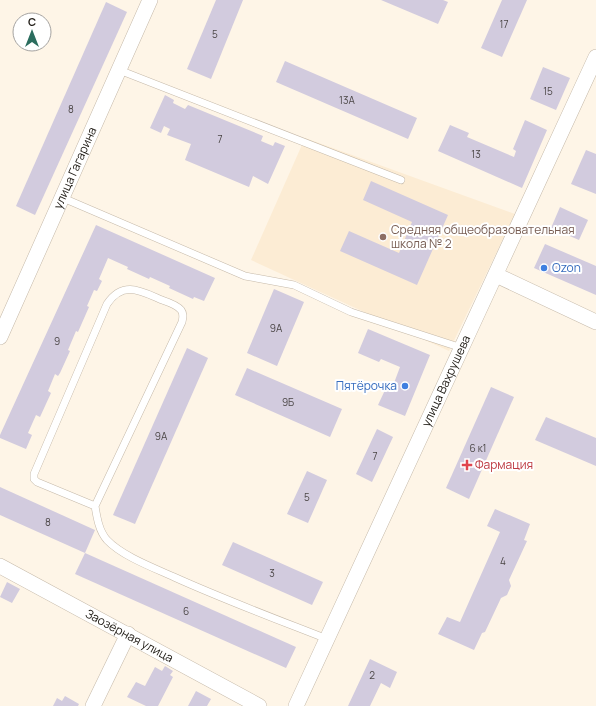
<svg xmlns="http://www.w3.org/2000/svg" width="596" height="706" viewBox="0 0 596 706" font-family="Manrope,sans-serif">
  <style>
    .built { fill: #fcecd4 }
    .building { fill: #d2cbde }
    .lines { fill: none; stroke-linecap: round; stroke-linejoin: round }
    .service-casing { stroke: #c5b9a9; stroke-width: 8 }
    .minor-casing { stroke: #c5b9a9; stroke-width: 16 }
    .service { stroke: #fff; stroke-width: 7 }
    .minor { stroke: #fff; stroke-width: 15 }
    .education-dot { fill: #8d6e63; stroke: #fff; stroke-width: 1.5 }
    .shop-dot { fill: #3f7fe0; stroke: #fff; stroke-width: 1.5 }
    .health-dot { fill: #e0444e; stroke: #fff; stroke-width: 1.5 }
    .labels { text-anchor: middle; stroke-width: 4; stroke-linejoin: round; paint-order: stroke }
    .number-label { font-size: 10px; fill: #4b4646 }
    .street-label { font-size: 12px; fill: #1e1a14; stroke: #fff }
    .education-label { font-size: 12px; fill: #785e54; stroke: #fff; text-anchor: start }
    .shop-label { font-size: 12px; fill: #366cbe; stroke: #fff; text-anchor: start }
    .health-label { font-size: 12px; fill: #be3a42; stroke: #fff; text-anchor: start }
  </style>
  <rect width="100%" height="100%" fill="#fef5e7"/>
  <path class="built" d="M305,138L515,214L449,351L251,260Z"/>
  <g class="building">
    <path d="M216,0H243L211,79L187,69Z"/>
    <path d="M381,0H443L448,2L438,24Z"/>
    <path d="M502,0H527L502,57L481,48Z"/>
    <path d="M106,2L127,12L35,215L16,206Z"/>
    <path d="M285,61L417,118L408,139L276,82Z"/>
    <path d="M543,67L570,78L556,110L530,99Z"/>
    <path d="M165,95L174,100L173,103L185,109L188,105L263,136L261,141L273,146L275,142L285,146L268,184L253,176L249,187L185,160L191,144L167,135L170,129L164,126L161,133L150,128Z"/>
    <path d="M525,120L547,130L522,188L438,151L450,125L469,133L467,137L514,157L516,151L513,149Z"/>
    <path d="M586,150L596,154V194L571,184Z"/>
    <path d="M371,181L448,215L417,285L340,251L349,231L399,253L412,222L363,200Z"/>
    <path d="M560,207L588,220L579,240L551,228Z"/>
    <path d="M96,225L215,278L204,301L194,297L193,299L169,288L170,286L150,277L149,279L127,269L128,267L108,258L99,279L102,281L97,291L94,290L87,306L89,307L78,332L76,331L68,350L70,351L60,373L58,376L55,374L48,391L51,393L40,417L36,415L28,433L32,435L26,449L0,438V435Z"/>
    <path d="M545,244L596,266V295L534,268Z"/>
    <path d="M274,289L304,302L277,366L247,353Z"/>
    <path d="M368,329L430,355L405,416L378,405L386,388L391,391L400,367L381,359L379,362L358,353Z"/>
    <path d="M187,348L208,358L135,524L113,515Z"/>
    <path d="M247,368L342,409L330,437L235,395Z"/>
    <path d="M491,387L514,397L469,499L446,488Z"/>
    <path d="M546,417L596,438V466L535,440Z"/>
    <path d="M377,429L393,437L372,482L356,474Z"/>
    <path d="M307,471L327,480L308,523L287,514Z"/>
    <path d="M0,487L95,530L85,553L0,515Z"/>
    <path d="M495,509L530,524L524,540L527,541L509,580L511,586L507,595L501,598L485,632L482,633L474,650L438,634L447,617L460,622L500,532L487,526Z"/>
    <path d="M233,542L323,582L312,605L222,565Z"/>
    <path d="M85,553L296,647L286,668L75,574Z"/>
    <path d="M7,582L20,589L12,603L0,597Z"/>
    <path d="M370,659L397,672L390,688L381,683L370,706H348Z"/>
    <path d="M165,666L173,671L170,675L173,677L158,706H146L127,697L136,682L145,686L155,667L162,671Z"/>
    <path d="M196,691L211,699L207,706H188Z"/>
    <path d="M65,696L79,704L78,706H53L57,698L62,701Z"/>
  </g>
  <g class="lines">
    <g class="service-casing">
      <g id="service">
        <path d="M119,70L401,180"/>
        <path d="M63,198L245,276L294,285L351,312L462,348"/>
        <path d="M95,506L37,482L34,479V474L107,304C123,280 141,291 162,300C168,302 177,305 181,310C184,314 183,317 182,322L95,506C97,518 99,531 107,540C122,556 154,568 174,577C225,600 276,619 327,639"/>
      </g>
    </g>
    <g class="minor-casing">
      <g id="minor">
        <path d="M496,275L596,322"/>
        <path id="s1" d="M0,337L150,0"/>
        <path id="s2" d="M0,566L259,706"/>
        <path d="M93,706L128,634"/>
        <path id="s3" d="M296,706L596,57"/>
      </g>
    </g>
    <use href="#service" class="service"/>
    <use href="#minor" class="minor"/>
  </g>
  <circle class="education-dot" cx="383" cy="237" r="4"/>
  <g class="shop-dot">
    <circle cx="544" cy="268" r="4"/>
    <circle cx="405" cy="386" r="4"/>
  </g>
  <path class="health-dot" d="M465 459h4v4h4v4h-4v4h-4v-4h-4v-4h4z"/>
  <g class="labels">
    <g class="number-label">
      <text x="504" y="28">17</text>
      <text x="215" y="38">5</text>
      <text x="548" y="95">15</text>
      <text x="347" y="104">13А</text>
      <text x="71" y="113">8</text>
      <text x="220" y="143">7</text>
      <text x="476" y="158">13</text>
      <text x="276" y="332">9А</text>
      <text x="57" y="345">9</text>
      <text x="288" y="406">9Б</text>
      <text x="161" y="440">9А</text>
      <text x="478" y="452">6 к1</text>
      <text x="375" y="460">7</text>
      <text x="307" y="501">5</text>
      <text x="48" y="526">8</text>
      <text x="503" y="565">4</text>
      <text x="272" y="577">3</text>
      <text x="186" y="615">6</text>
      <text x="372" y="679">2</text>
    </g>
    <g class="street-label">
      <text dy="4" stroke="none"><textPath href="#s1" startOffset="185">улица Гагарина</textPath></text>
      <text dy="4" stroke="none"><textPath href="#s3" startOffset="358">улица Вахрушева</textPath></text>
      <text dy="4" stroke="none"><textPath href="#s2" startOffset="147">Заозёрная улица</textPath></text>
    </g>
    <g class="education-label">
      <text x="391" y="234">Средняя общеобразовательная<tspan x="391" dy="14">школа № 2</tspan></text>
    </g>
    <g class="shop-label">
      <text x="552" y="272">Ozon</text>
      <text x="397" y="390" text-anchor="end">Пятёрочка</text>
    </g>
    <g class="health-label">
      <text x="475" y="469">Фармация</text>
    </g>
  </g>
  <g transform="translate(32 32)"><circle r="19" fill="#ffffff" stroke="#a5a3a1"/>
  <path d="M0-3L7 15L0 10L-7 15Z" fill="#2b6d5e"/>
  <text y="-6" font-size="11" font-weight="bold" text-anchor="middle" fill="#1e1a14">С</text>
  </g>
</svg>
